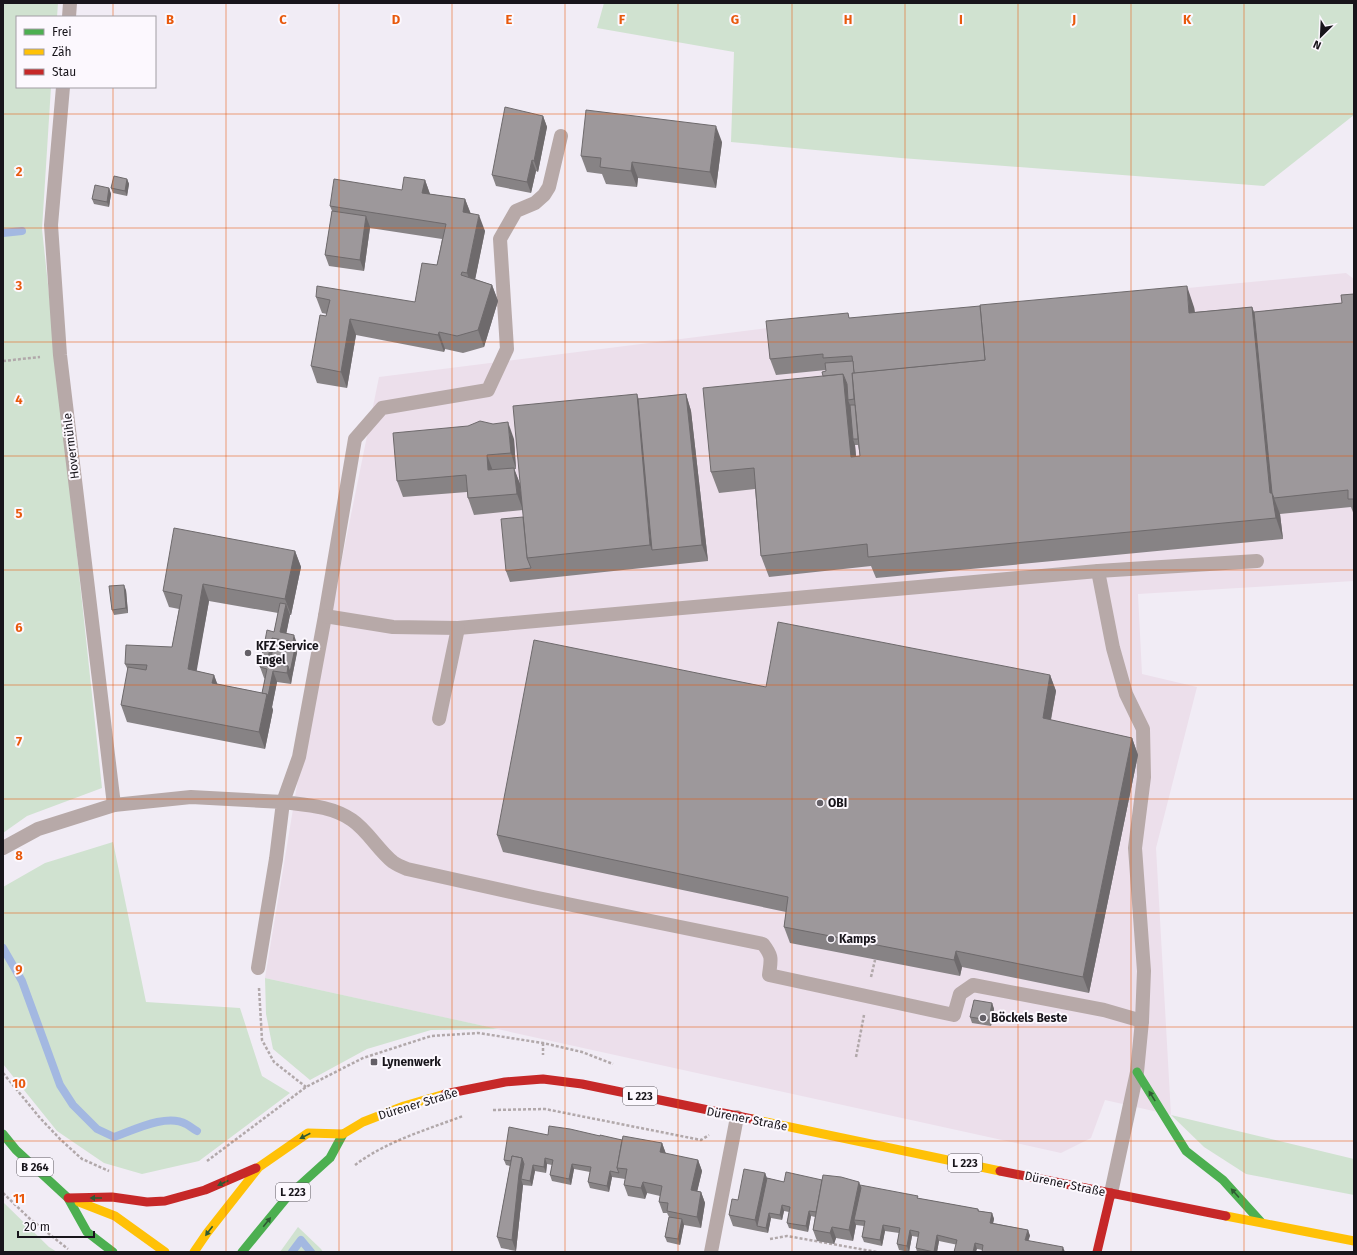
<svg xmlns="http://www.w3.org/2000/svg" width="1357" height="1255" viewBox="0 0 1357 1255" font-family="'Fira Sans',sans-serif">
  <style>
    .commercial { fill: #ecdfeb }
    .green { fill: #d0e2d0 }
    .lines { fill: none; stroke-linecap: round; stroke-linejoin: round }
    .stream { stroke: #a3b8e1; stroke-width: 8 }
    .path { stroke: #b1a8aa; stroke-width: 2.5; stroke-dasharray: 3 2; stroke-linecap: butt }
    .lane { stroke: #b7a9a8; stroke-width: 14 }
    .fast { stroke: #4caf50; stroke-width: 9 }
    .slow { stroke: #ffc107; stroke-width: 9 }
    .jam { stroke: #c62828; stroke-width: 9 }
    .wall { fill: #878385; fill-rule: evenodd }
    .shaded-wall { fill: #6e6a6c }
    .building { fill: #9d989b; stroke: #6e6a6c }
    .oneway { fill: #2f5a33 }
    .grid { fill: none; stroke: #e8590c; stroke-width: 1; stroke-opacity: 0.55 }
    .poi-dot { fill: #646067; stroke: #fcf8fe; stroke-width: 1.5 }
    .labels { text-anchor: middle; stroke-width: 4; stroke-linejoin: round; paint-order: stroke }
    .shield { fill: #fcf8fe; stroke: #5c595f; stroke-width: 1 }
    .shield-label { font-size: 11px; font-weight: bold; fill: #18151b }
    .street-label { font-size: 12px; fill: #18151b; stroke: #fcf8fe }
    .poi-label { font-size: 12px; font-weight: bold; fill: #18151b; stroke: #fcf8fe; text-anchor: start }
    .grid-label { font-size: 13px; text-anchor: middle; font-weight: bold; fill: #e8590c; stroke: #fcf8fe; stroke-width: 4; stroke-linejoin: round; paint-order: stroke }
  </style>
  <rect width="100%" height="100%" fill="#f1ecf5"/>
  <path class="commercial" d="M1346,273L1354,279V581L1138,594L1142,674L1197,687L1156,848L1171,1115L1105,1100L1091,1138L1061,1153L265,978L301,761L379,377L776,327Z"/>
  <g class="green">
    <path d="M3,3H58L57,17H17V87H51L42,229L102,788L27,816L3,833Z"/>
    <path d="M604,3H1354V115L1264,186L901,158L731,142L734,52L597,28Z"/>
    <path d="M113,842L146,1002L240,1008L262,1076L290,1093L199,1161L142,1174L104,1163L57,1131L3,1064V887L45,863Z"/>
    <path d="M265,978L498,1029L431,1030L367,1049L310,1080L273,1049L266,1014Z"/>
    <path d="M1171,1115L1354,1159V1195L1246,1174L1204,1147Z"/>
    <path d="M3,1202L49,1247L57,1252H3Z"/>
    <path d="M298,1227L321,1249L323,1252H280Z"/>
  </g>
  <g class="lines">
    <g class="stream">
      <path d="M3,233L22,231"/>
      <path d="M3,948L22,981L60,1085L73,1105L97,1129L114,1137C134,1130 167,1113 186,1124C190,1126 193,1129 197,1131"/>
      <path d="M292,1252L301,1240L311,1252"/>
    </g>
    <g class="path">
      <path d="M3,361L40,357"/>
      <path d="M871,977L875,960"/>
      <path d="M259,988L262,1040L274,1062L306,1087"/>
      <path d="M543,1043V1055"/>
      <path d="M856,1057L864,1015"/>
      <path d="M3,1073L40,1118L61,1140L82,1159L109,1171"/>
      <path d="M493,1110L545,1109L701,1140L709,1135"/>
      <path d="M207,1161L306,1087L363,1058L431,1036L478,1033L543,1043L582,1052L613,1064"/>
      <path d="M355,1165C387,1141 426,1130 463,1116"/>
      <path d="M3,1193L29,1218L68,1249"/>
      <path d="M770,1239L787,1236L877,1252"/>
    </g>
    <g class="lane">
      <path d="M69,17L70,3"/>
      <path d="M63,87L51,225L60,355L114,805"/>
      <path d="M561,136L549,187L544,195L535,203L516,211L500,239L507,349L488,390L382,408L355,439L325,616L299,757L283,802C306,805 332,806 352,820C368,831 378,850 393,862C397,865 402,867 407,869L533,897L763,944C773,957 771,959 769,975L954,1015L960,994L973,985L1104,1010L1142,1021"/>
      <path d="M1098,571L1113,648L1126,694L1143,729L1144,777L1135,848L1144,971L1142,1021L1137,1072L1111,1193"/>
      <path d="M325,616L393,627L458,628L1098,571L1257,561"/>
      <path d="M439,719L458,628"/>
      <path d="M3,848L38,829L114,805L191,797L283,802L276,859L258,968"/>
      <path d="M711,1252L737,1117"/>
    </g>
    <g class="fast">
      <path d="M1137,1072L1186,1151L1223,1180L1261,1222"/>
      <path d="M3,1134L16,1150L68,1198L87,1232L113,1252"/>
      <path d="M242,1252L288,1196L330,1158L343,1134"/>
    </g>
    <g class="slow">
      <path d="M752,1119L1000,1171"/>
      <path d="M79,1202L115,1216L165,1252"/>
      <path d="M1226,1216L1354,1241"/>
      <path d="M194,1252L207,1233L259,1167L308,1133L343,1134L363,1122L404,1106L445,1094"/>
    </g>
    <g class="jam">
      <path d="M445,1094L505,1082L543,1079L582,1084L752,1119"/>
      <path d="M1000,1171L1226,1216"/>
      <path d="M68,1198L112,1197L147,1202L165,1201L205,1190L256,1168"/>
      <path d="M1097,1252L1111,1193"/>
    </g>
  </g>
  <g class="wall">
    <path d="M543,116L547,127L538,172L536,171L531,193L496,186L492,175Z"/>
    <path d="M722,142L716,188L638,178L637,187L606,184L602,174L587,172L581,156Z"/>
    <path d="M127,179L129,184L127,196L113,193L111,188Z"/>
    <path d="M425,180L430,194L465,199L471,214L485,231L475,279L492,285L498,301L484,347L463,353L445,349L444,352L356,335L347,388L317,383L311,366L327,314L322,313L316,297L415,302L437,265L442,239L370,228L364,271L329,266L325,255L332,211L330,206L402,190Z"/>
    <path d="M109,188L111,194L109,207L94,204L92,199Z"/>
    <path d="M1354,294V515L1351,507L1280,514L1283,539L876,578L871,566L769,577L761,556L755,489L719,493L711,472L823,376L826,371V370L776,375L770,359L850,318L1194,307L1195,312L1252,307L1254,312L1342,303ZM855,445H858L860,456L856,457Z"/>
    <path d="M686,394L691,411L708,561L510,582L506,571L523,517L638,399Z"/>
    <path d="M514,439L516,469H514L520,484L523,510L474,515L468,498L467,492L403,497L397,481Z"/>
    <path d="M295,551L301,567L291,615H290L286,634L298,646L291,684L277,682L272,707L273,710L265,749L127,722L121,705L128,670L125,664L172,647L179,609L169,607L163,591ZM209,601L278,613L274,632L260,667L264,678L265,679L262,693L217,684L214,675L196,671Z"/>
    <path d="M126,590L128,613L114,615L112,610Z"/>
    <path d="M1050,675L1056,691L1051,720L1132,738L1138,755L1089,993L962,967L960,976L790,943L784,927L786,912L503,852L497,835L766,687Z"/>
    <path d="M992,1003L994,1009L991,1026L972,1023L970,1017Z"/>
    <path d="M548,1135L600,1136L622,1140L662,1143L666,1154L698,1160L702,1171L697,1191L701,1192L705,1203L701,1228L684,1225L680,1245L667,1242L665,1237L669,1217L667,1213H663L659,1202L660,1196L647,1193L645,1199L628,1196L624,1185L625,1179L612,1177L609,1192L590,1188L588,1182L590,1172L574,1169L571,1185L552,1181L550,1175L552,1165L547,1164L546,1173L535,1171L532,1186L523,1185L516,1251L501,1248L497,1237L510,1166L506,1165L504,1160Z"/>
    <path d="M765,1173L767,1178L784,1182L822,1180L859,1182L861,1188L978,1209L979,1211L992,1213L994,1219L993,1223L1028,1230L1030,1236L982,1250L939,1241L937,1252H917L916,1248L918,1237L912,1236L909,1252L899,1250L897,1244L899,1233L885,1231L882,1246L864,1242L862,1237L864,1226L856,1225L853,1241L836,1238L834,1244L817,1241L813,1230L815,1217L811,1216L808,1232L789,1228L787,1223L789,1212L784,1211L782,1220L771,1218L768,1233L733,1226L729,1215L738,1200Z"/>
  </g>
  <g class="shaded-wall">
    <path d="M543,116L547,127L538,172L534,161Z"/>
    <path d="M716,126L722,142L716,188L710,172Z"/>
    <path d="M532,160L536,171L531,193L527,182Z"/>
    <path d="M632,162L638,178L637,187L631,171Z"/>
    <path d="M127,179L129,184L127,196L125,191Z"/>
    <path d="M425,180L431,197L422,193Z"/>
    <path d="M109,188L111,194L109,207L107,202Z"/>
    <path d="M465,199L471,215L463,212Z"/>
    <path d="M479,215L485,231L473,290L467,273Z"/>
    <path d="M366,216L370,227L364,271L360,260Z"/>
    <path d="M492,285L498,301L484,347L478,330Z"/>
    <path d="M1187,286L1194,307L1197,334L1189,313Z"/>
    <path d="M1252,307L1260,328L1274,498L1280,514L1283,539L1276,518L1270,493Z"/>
    <path d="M350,319L356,335L347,388L341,372Z"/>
    <path d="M439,332L445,349L444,352L438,335Z"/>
    <path d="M843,374L851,395L848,400L852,410L853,439L855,445L858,478L851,457Z"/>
    <path d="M637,394L644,415L652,550L650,545Z"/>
    <path d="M686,394L691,411L708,561L702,545Z"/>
    <path d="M508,422L514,439L516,469L511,453Z"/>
    <path d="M487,455L493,471L488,470Z"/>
    <path d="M514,468L520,484L523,510L517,494Z"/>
    <path d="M295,551L301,567L291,615L285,599Z"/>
    <path d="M203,584L209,601L194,686L188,669Z"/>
    <path d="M124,585L126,590L128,613L126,608Z"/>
    <path d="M286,604L290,615L285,640L280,632Z"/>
    <path d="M294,635L298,646L297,653L293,642Z"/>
    <path d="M272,638L276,649L272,669L267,663Z"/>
    <path d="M295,648L297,653L292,677L290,672Z"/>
    <path d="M288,666L292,677L291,684L287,673Z"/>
    <path d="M273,671L277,682L272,707L273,710L265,749L259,732L267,694Z"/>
    <path d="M214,675L220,691L212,683Z"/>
    <path d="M1050,675L1056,691L1048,734L1043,718Z"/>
    <path d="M1132,738L1138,755L1089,993L1083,977Z"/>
    <path d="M956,951L962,967L960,976L954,960Z"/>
    <path d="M992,1003L994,1009L991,1026L989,1020Z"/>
    <path d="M662,1143L666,1154L660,1152Z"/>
    <path d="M522,1158L526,1169L521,1179L523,1185L516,1251L512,1240L519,1174Z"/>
    <path d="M545,1158L547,1164L546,1173L544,1167Z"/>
    <path d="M698,1160L702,1171L695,1201L691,1190Z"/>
    <path d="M572,1164L574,1169L571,1185L569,1179Z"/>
    <path d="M533,1165L535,1171L532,1186L530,1181Z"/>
    <path d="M610,1171L612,1177L609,1192L607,1186Z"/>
    <path d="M765,1173L769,1184L757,1226L755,1220Z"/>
    <path d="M643,1182L647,1193L645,1199L641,1188Z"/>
    <path d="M859,1182L863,1193L854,1220L856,1225L853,1241L849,1230Z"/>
    <path d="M701,1192L705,1203L701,1228L697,1217Z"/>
    <path d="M782,1205L784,1211L782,1220L780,1215Z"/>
    <path d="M809,1211L811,1216L808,1232L806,1226Z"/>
    <path d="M769,1213L771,1218L768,1233L766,1228Z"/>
    <path d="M992,1213L994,1219L992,1228L990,1223Z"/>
    <path d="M682,1219L684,1225L680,1245L678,1239Z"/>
    <path d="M883,1225L885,1231L882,1246L880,1240Z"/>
    <path d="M832,1227L836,1238L834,1244L830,1233Z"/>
    <path d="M910,1230L912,1236L909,1252L907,1246Z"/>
    <path d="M1028,1230L1030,1236L1027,1245L1025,1240Z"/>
    <path d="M937,1235L939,1241L937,1252H934Z"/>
    <path d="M975,1243L977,1249L976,1252H973Z"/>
    <path d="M1063,1247L1065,1252H1062Z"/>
  </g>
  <g class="building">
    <path d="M505,107L543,116L534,161L532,160L527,182L492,175Z"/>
    <path d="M586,110L716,126L710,172L632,162L631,171L600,167L601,158L581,156Z"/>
    <path d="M114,176L127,179L125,191L111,188Z"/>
    <path d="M404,177L425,180L422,193L465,199L463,212L479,215L467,273L462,272L461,275L492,285L478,330L457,336L439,332L438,335L350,319L341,372L311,366L320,315L326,316L330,300L316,297L317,286L415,302L422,263L437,265L446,224L330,206L334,179L402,190Z"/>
    <path d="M95,185L109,188L107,202L92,199Z"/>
    <path d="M332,211L366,216L360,260L325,255Z"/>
    <path d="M1187,286L1189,313L1252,307L1270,493H1272L1276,518L868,557L867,544L761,556L754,468L711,472L703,388L843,374L851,457L860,456L852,373L985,360L980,305Z"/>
    <path d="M1354,294V499H1348V490L1274,498L1272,493L1254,312L1342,303L1341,295Z"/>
    <path d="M980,306L985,360L854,373L852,356L823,358V354L770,359L766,321L848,313L849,318Z"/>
    <path d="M853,361L854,373H852L854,399L848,400L847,384L843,374L823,376L822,372L826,371L825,363Z"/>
    <path d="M637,394L650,545L527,558L513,406Z"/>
    <path d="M686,394L702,545L652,550L638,399Z"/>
    <path d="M850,405H855L858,439H853Z"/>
    <path d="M480,421L493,424L508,422L511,453L487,455L488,470L514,468L517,494L468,498L466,475L397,481L393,433L468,426Z"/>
    <path d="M523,517L527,558L531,568L506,571L501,519Z"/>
    <path d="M174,528L295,551L285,599L203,584L188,669L214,675L212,683L267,694L259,732L121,705L128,667L146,670L147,665L125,664L126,645L172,647L182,595L163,591Z"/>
    <path d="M124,585L126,608L112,610L109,586Z"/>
    <path d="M280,603L286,604L280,632L294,635L293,642L272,638L267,663L288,666L287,673L273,671L268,696L267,694L262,693L267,669L260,667L267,630L274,632Z"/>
    <path d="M778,622L1050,675L1043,718L1132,738L1083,977L956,951L954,960L784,927L788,897L497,835L534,640L766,687Z"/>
    <path d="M274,643L295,648L290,672L288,666L270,663Z"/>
    <path d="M974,1000L992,1003L989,1020L970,1017Z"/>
    <path d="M549,1126L570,1129L600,1136V1135L622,1140L617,1168L619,1173L610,1171L607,1186L588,1182L591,1167L572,1164L569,1179L550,1175L553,1160L545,1158L544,1167L533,1165L530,1181L521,1179L524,1164L522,1158L512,1156L511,1161L504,1160L509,1127L548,1135Z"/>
    <path d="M623,1136L662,1143L660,1152L698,1160L691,1190L701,1192L697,1217L667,1211L668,1203L659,1202L662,1186L643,1182L641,1188L624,1185L627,1169L617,1168Z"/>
    <path d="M512,1156L522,1158L519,1174L512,1240L497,1237Z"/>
    <path d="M744,1169L765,1173L755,1220L729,1215L732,1199L738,1200Z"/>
    <path d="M786,1172L822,1180L816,1212L809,1211L806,1226L787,1223L790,1207L782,1205L780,1215L769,1213L766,1228L757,1226L767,1178L784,1182Z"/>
    <path d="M823,1175L841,1177L859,1182L849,1230L832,1227L830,1233L813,1230Z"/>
    <path d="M860,1185L918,1196L917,1198L978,1209V1211L992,1213L990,1223L1028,1230L1025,1240L1063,1247L1062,1252H982L983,1245L975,1243L973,1252H954L957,1240L937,1235L934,1252L916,1248L919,1232L910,1230L907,1246L897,1244L900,1228L883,1225L880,1240L862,1237L865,1221L854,1220L861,1188Z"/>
    <path d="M669,1217L682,1219L678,1239L665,1237Z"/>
  </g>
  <defs><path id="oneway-solid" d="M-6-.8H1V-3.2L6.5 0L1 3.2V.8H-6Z"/></defs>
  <g class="oneway">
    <use href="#oneway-solid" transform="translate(1152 1096) rotate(-122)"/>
    <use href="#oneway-solid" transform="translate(305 1136) rotate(153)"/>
    <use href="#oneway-solid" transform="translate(223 1183) rotate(156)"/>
    <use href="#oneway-solid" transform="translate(1235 1193) rotate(-132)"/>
    <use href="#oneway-solid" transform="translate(96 1198) rotate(180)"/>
    <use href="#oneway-solid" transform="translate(267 1222) rotate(-51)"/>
    <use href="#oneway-solid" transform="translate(209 1231) rotate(127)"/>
  </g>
  <path class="grid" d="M113,3V17M226,3V1252M339,3V1252M452,3V1252M565,3V1252M678,3V1252M792,3V1252M905,3V1252M1018,3V1252M1131,3V1252M1244,3V1252M113,87V1252M3,114H1354M3,228H1354M3,342H1354M3,456H1354M3,570H1354M3,685H1354M3,799H1354M3,913H1354M3,1027H1354M3,1141H1354"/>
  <g class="poi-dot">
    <circle cx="248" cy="653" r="4"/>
    <circle cx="820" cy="803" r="4"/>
    <circle cx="831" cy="939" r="4"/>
    <circle cx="983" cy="1018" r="4"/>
    <rect x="370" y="1058" width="8" height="8" rx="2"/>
  </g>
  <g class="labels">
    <g class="shield">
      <rect x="623" y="1087" width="34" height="18" rx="3"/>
      <rect x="948" y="1154" width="34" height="18" rx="3"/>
      <rect x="17" y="1158" width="36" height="18" rx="3"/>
      <rect x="276" y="1183" width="34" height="18" rx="3"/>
    </g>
    <g class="shield-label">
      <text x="640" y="1100">L 223</text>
      <text x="965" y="1167">L 223</text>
      <text x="35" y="1171">B 264</text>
      <text x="293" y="1196">L 223</text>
    </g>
    <g class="street-label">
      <text transform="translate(71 446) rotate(-97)" y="4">Hovermühle</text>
      <text transform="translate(418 1104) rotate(-17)" y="4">Dürener Straße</text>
      <text transform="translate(747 1119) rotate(11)" y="4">Dürener Straße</text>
      <text transform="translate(1065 1184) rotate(12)" y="4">Dürener Straße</text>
    </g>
    <g class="poi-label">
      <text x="256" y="650">KFZ Service<tspan x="256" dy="14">Engel</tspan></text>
      <text x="828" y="807">OBI</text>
      <text x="839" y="943">Kamps</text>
      <text x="991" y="1022">Böckels Beste</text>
      <text x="382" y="1066">Lynenwerk</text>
    </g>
  </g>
  <g class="grid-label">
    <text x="170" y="24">B</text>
    <text x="283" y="24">C</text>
    <text x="396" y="24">D</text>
    <text x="509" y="24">E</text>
    <text x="622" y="24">F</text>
    <text x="735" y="24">G</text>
    <text x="848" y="24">H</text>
    <text x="961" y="24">I</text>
    <text x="1074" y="24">J</text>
    <text x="1187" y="24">K</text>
    <text x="19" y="176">2</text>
    <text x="19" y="290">3</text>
    <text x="19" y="404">4</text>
    <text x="19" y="518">5</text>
    <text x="19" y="632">6</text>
    <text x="19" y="746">7</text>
    <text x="19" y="860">8</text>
    <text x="19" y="974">9</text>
    <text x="19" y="1088">10</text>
    <text x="19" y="1203">11</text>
  </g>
  <rect width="1357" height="1255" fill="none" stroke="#18151b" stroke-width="8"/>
  <rect x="16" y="16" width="140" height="72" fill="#fcf8fe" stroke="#a19da3"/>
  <rect x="24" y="29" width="20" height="6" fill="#4caf50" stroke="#a19da3"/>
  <text x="52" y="36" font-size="12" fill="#18151b">Frei</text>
  <rect x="24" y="49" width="20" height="6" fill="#ffc107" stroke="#a19da3"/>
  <text x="52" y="56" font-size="12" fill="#18151b">Zäh</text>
  <rect x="24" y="69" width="20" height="6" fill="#c62828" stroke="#a19da3"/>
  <text x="52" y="76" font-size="12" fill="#18151b">Stau</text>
  <g transform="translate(1321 36) rotate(204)" stroke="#fcf8fe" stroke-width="3" paint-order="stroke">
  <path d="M0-3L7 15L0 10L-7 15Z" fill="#18151b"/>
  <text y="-6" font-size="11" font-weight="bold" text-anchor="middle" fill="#18151b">N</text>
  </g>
  <path d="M18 1231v6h76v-6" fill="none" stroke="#18151b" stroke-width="2"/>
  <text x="24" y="1231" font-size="12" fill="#18151b" stroke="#fcf8fe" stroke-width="3" paint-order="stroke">20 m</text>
</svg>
